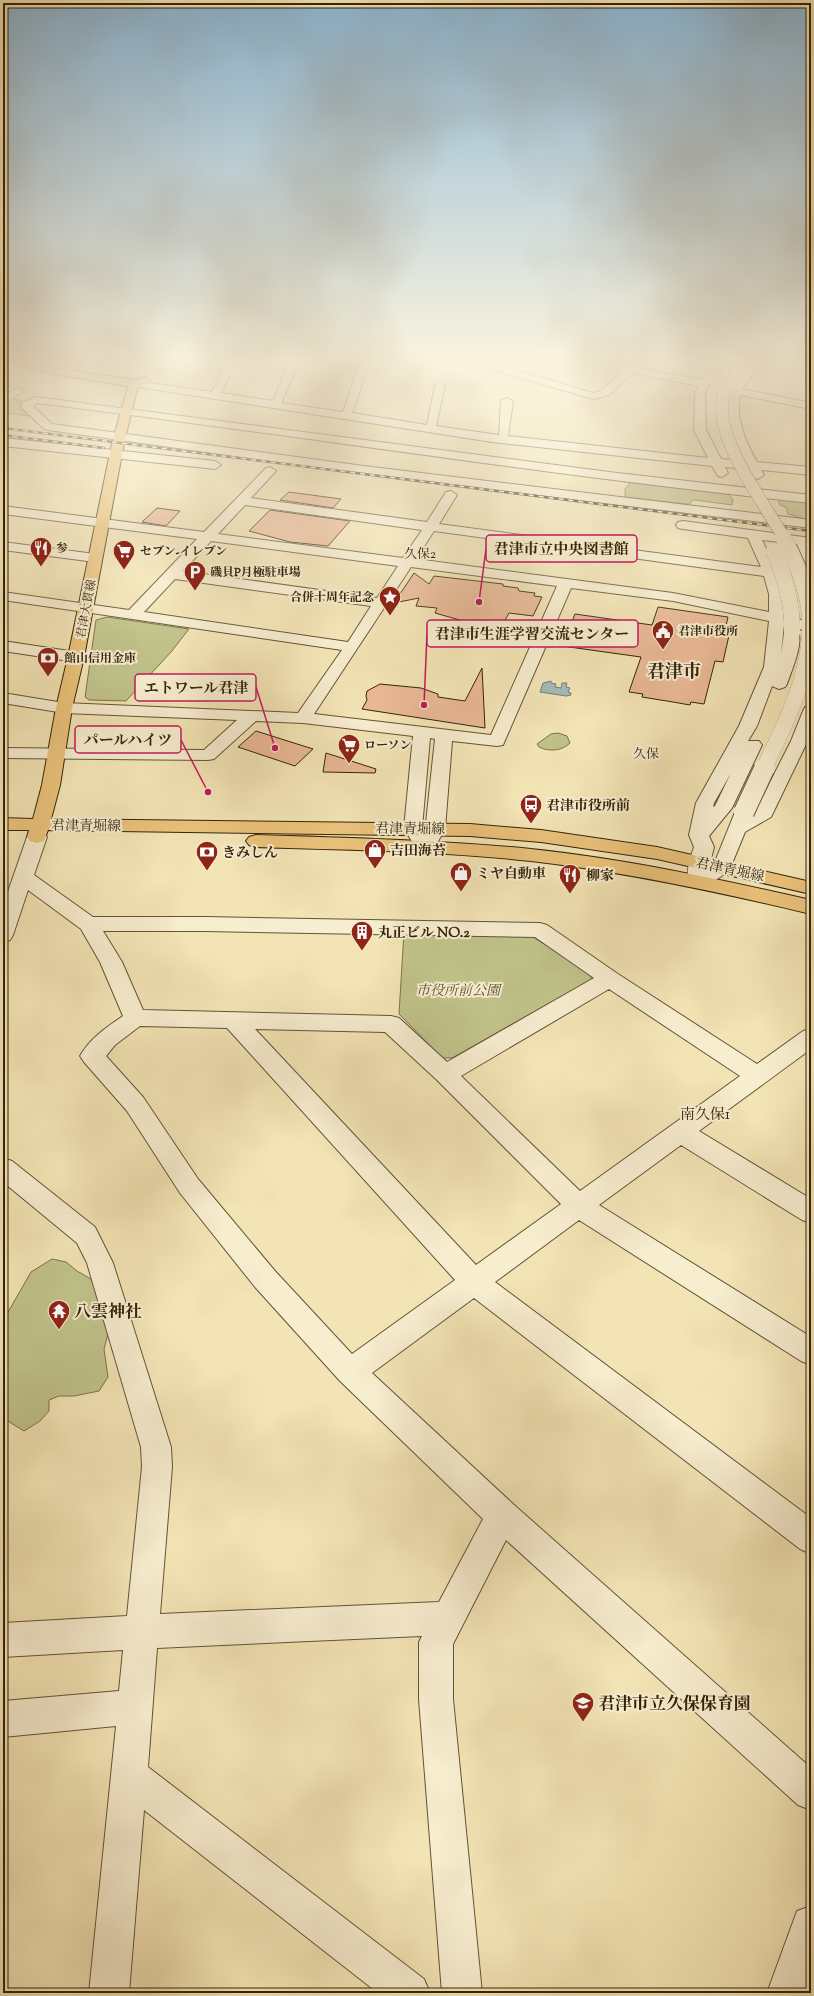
<svg xmlns="http://www.w3.org/2000/svg" width="814" height="1996" viewBox="0 0 814 1996" font-family="'Sorts Mill Goudy','Noto Serif JP',serif">
  <style>
    .green { fill: #c0c28a; stroke: #7a724a }
    .water { fill: #a2bbba; stroke: #767e74 }
    .building { fill: #eab895; stroke: #33230b }
    .lines { fill: none; stroke-linecap: round; stroke-linejoin: round }
    .minor-casing { stroke: #635336; stroke-width: 2 }
    .major-casing { stroke: #33230b; stroke-width: 2 }
    .minor { fill: #f7edcf; fill-rule: evenodd }
    .major { fill: #eac27a; fill-rule: evenodd }
    .rail-casing { stroke: #33230b; stroke-width: 2.5 }
    .rail { stroke: #f7edcf; stroke-width: 1.5; stroke-dasharray: 5; stroke-linecap: butt }
    .minor-bridge-far2-casing { stroke: #635336; stroke-width: 13; stroke-linecap: butt }
    .minor-bridge-far1-casing { stroke: #635336; stroke-width: 16; stroke-linecap: butt }
    .minor-bridge-casing { stroke: #635336; stroke-width: 22; stroke-linecap: butt }
    .minor-bridge-far2 { stroke: #f7edcf; stroke-width: 12 }
    .minor-bridge-far1 { stroke: #f7edcf; stroke-width: 16 }
    .minor-bridge { stroke: #f7edcf; stroke-width: 20 }
    .labels { text-anchor: middle; stroke-width: 4; stroke-linejoin: round; paint-order: stroke }
    .far-poi-label { font-size: 12px; font-weight: bold; fill: #33230b; stroke: #f7edcf; text-anchor: start }
    .far-street-label { font-size: 12px; fill: #33230b; stroke: #f7edcf }
    .far-neighbourhood-label { font-size: 13px; fill: #33230b; stroke: #f7edcf }
    .far-quarter-label { font-size: 13px; fill: #33230b; stroke: #f7edcf }
    .poi-label { font-size: 14px; font-weight: bold; fill: #33230b; stroke: #f7edcf; text-anchor: start }
    .street-label { font-size: 14px; fill: #33230b; stroke: #f7edcf }
    .park-label { font-size: 14px; font-style: italic; fill: #5d5331; stroke: #f7edcf }
    .neighbourhood-label { font-size: 15px; fill: #33230b; stroke: #f7edcf }
    .near-poi-label { font-size: 17px; font-weight: bold; fill: #33230b; stroke: #f7edcf; text-anchor: start }
    .far-town-label { font-size: 18px; font-weight: bold; fill: #33230b; stroke: #f7edcf }
    .leader { fill: none; stroke: #c2185b; stroke-width: 1.5 }
    .callout-dot { fill: #c2185b; stroke: #f7edcf; stroke-width: 1.5 }
    .callout { fill: #f7edcf; stroke: #c2185b; stroke-width: 1.5 }
    .callout-label { font-size: 15px; text-anchor: middle; font-weight: bold; fill: #33230b }
  </style>
  <rect width="100%" height="100%" fill="#f3e4b5"/>
  <filter id="stains"><feTurbulence type="fractalNoise" baseFrequency=".005" numOctaves="4"/><feColorMatrix values="0 0 0 0 .2 0 0 0 0 .09 0 0 0 0 .02 0 0 0 .5 -.17"/></filter>
  <radialGradient id="worn" r=".72"><stop offset=".6" stop-color="#630" stop-opacity="0"/><stop offset="1" stop-color="#630" stop-opacity=".3"/></radialGradient>
  <g class="green">
    <path d="M11,399L19,400L23,403L20,408L30,416L3,413V403Z"/>
    <path d="M629,478L728,494L733,499L732,505L695,500H692L690,504H685L625,497V489L629,485Z"/>
    <path d="M778,499L811,500V521L788,514L786,507L780,505Z"/>
    <path d="M107,617L189,629L171,652L126,701L89,700L85,697L96,620Z"/>
    <path d="M558,733L567,736L570,743C562,751 549,752 539,747L537,744L551,734Z"/>
    <path d="M404,932L529,935L591,972V980L452,1058H442L399,1014Z"/>
    <path d="M52,1259L66,1262L77,1271L91,1279L98,1290L105,1309L108,1334L104,1349L108,1377L99,1391L74,1396H59L49,1400V1411L40,1421L24,1431L3,1418V1321L31,1272Z"/>
  </g>
  <path class="water" d="M551,681V683L556,684L555,687L561,688L562,683H567L566,687L570,688L568,692L571,693V695L566,696L540,692L543,683Z"/>
  <g class="building">
    <path d="M289,492L341,499L333,508L280,500Z"/>
    <path d="M157,508L180,511L166,526L142,522Z"/>
    <path d="M270,510L350,521L328,546L290,542L249,531Z"/>
    <path d="M414,573L429,584L434,576L503,584V586L518,588L519,591L535,593L534,596L542,597L533,616L509,613L499,631L435,613L437,608L416,606L419,598L394,603Z"/>
    <path d="M658,607L728,617L725,630L730,631L723,662L715,661L704,704L691,702L690,705L673,702L642,697L643,694L629,692L641,657L562,646L575,614L652,625Z"/>
    <path d="M482,668L485,728L362,709L367,700L366,696L367,691L380,684L421,688L438,694V697L465,701Z"/>
    <path d="M256,731L313,749L295,766L238,747Z"/>
    <path d="M326,753L376,769L375,773L323,772Z"/>
  </g>
  <g class="lines">
    <g class="minor-casing">
      <g id="minor">
        <path d="M75,361H88L66,374H58L57,372L58,370Z"/>
        <path d="M227,361H237L221,393L273,401L290,361H300L281,403L343,412L360,361H370L352,413L427,425L435,385L440,382L445,385L436,426L499,435L501,401L507,398L513,401L508,436L708,458L694,430L695,394L698,386L633,373L609,395L593,399L487,368L484,364L486,361H499L496,364L593,393L601,391L623,371L586,363L585,361H607L628,366L633,361H644L638,368L701,380L717,361H728L709,385L705,394L706,430L721,459L744,461C722,419 720,397 752,361H763L742,389L811,403V409L740,395C735,418 746,443 757,462L811,467V475L761,470L764,475L758,479L754,478L748,469L725,467L728,473L722,477L718,476L712,466L492,442L138,387L133,384L138,381L212,392Z"/>
        <path d="M19,387L24,390L23,392L3,404V396Z"/>
        <path d="M36,397L617,473L811,495V503C552,476 295,435 37,403L33,406L52,424L364,466L811,520V528L364,474L48,430L44,429L21,407L23,402Z"/>
        <path d="M3,438L215,461L221,465L215,469L3,446Z"/>
        <path d="M270,467L276,471L251,498L427,522L446,492L451,491L457,495L439,524L761,567L748,538L683,529L678,528L676,525L678,522L683,521L811,538V565L806,564L797,544L762,540C775,567 783,585 784,616L811,622V632L784,625L781,654L784,633L787,630H797C805,641 791,672 787,684L785,687L779,689L772,686L757,726L748,741H759L762,745L732,808L709,836L714,847L709,867L714,864L735,812L742,810L750,814L756,810L791,741L803,711L805,707L811,706V734L773,813L771,817L745,832L729,871L708,885L698,888L691,886C684,876 690,858 694,847L689,835L696,803L739,726L764,667L769,621L673,601L571,588L503,745L497,746L452,741L445,829L432,852L425,854L418,852L404,828L413,736L303,723L256,721L214,759L208,760L3,758V748L204,750L237,720L64,713L3,703V693L64,703L298,713L342,650L3,600V592L129,610L197,539L3,514V506L204,532L266,468ZM245,505L422,530L403,558L218,534ZM434,531L764,576L769,594V612L673,593L416,559ZM211,541L398,566L377,598L183,571ZM411,567L557,586L491,735L314,714ZM175,579L371,606L348,642L144,612ZM430,738L435,739L425,832L422,828ZM731,773L715,806L713,807L714,803Z"/>
        <path d="M3,542L95,554L100,555L102,558L100,561L95,562L3,550Z"/>
        <path d="M3,641L76,652L82,654L84,657L82,660L76,662L3,651Z"/>
        <path d="M37,831L44,833L47,837L34,875L93,917H205L540,923L547,925L618,974L757,1064L803,1031L811,1029V1049L699,1131L811,1199V1223L802,1220L681,1145L599,1205L811,1337V1365L801,1361L579,1220L495,1282L811,1518V1554L800,1549L474,1298L372,1373L513,1504L811,1768V1810L798,1805L506,1540L453,1644V1699L482,1993H442L419,1699V1642L422,1636L157,1648L148,1767L424,1979L430,1993H378L144,1810L129,1993H89L116,1726L3,1737V1701L119,1691L123,1650L3,1657V1623L127,1616L142,1467L141,1447L87,1263L77,1243L3,1182V1158L12,1161L95,1227L113,1263L171,1447L172,1467L160,1614L439,1602L483,1519L340,1381L255,1287L180,1193L127,1111L84,1062L80,1056C90,1038 107,1027 123,1016L100,962L81,929L28,890L13,935L10,940L3,942V906L27,837L30,833ZM103,931H205L535,937L594,978L447,1062L399,1018L391,1016L143,1010L122,962ZM609,989L740,1076L580,1191L461,1076ZM140,1026L227,1028L455,1280L352,1354L275,1271L198,1179L143,1097L106,1056L115,1045ZM255,1029L385,1032L437,1080L561,1204L476,1265Z"/>
        <path d="M811,1906V1982L807,1993H767L797,1911Z"/>
      </g>
    </g>
    <g class="major-casing">
      <g id="major">
        <path d="M14,361H31L54,368L136,380L145,377L150,380L137,389L124,443L84,657L72,708L60,785L51,819L470,824L541,830L657,847L811,882V894L657,859L541,842L470,836L48,830L44,841L37,843L30,841L27,837L29,830H3V818L33,819L42,785L56,708L68,657L112,443L128,386L53,374L15,363Z"/>
        <path d="M256,835C348,838 440,840 531,849C626,859 719,879 811,900V914C719,892 626,872 531,861C440,851 348,850 256,847L249,845L246,841L249,837Z"/>
      </g>
    </g>
    <use href="#minor" class="minor"/>
    <use href="#major" class="major"/>
    <g class="rail-casing">
      <g id="rail">
        <path d="M3,428L811,531"/>
        <path d="M3,435L104,448"/>
      </g>
    </g>
    <use href="#rail" class="rail"/>
    <g class="minor-bridge-far2-casing">
      <path id="minor-bridge-far2" d="M748,361C737,372 727,384 723,399C714,438 765,504 784,538"/>
    </g>
    <g class="minor-bridge-far1-casing">
      <g id="minor-bridge-far1">
        <path d="M774,551C785,578 793,604 792,633"/>
        <path d="M763,770C785,725 812,672 810,621C809,591 797,563 783,537"/>
      </g>
    </g>
    <g class="minor-bridge-casing">
      <path id="minor-bridge" d="M744,812L764,769"/>
    </g>
    <use href="#minor-bridge-far2" class="minor-bridge-far2"/>
    <use href="#minor-bridge-far1" class="minor-bridge-far1"/>
    <use href="#minor-bridge" class="minor-bridge"/>
  </g>
  <linearGradient id="sky" x2="0" y2="1"><stop stop-color="#8cb7d6"/><stop offset="0.56" stop-color="#faf3de"/><stop offset="1" stop-color="#faf3de" stop-opacity="0"/></linearGradient>
  <rect width="814" height="641" fill="url(#sky)"/>
  <defs>
    <g id="restaurant-pin" transform="scale(1.15)"><path d="M0 17L-7.5 6A9.5 9.5 0 1 1 7.5 6Z" fill="#8f2418" stroke="#f7edcf"/><path d="M-5-6h1v4h1v-4h1v4h1v-4h1v5L-1.5 .5V6h-2V.5L-5-1ZM5-6V6H3V1.5H1.5Q1.5-4 5-6Z" fill="#fff"/></g>
    <g id="supermarket-pin" transform="scale(1.15)"><path d="M0 17L-7.5 6A9.5 9.5 0 1 1 7.5 6Z" fill="#8f2418" stroke="#f7edcf"/><path d="M-6-5.5h2.5l.6 2H6L4.5 2H-2.5L-4.4-4H-6ZM-1.5 3.2a1.3 1.3 0 1 0 .1 0ZM3 3.2a1.3 1.3 0 1 0 .1 0Z" fill="#fff"/></g>
    <g id="parking-pin" transform="scale(1.15)"><path d="M0 17L-7.5 6A9.5 9.5 0 1 1 7.5 6Z" fill="#8f2418" stroke="#f7edcf"/><path d="M-3.5-5.5H1a3.5 3.5 0 0 1 0 7H-1V5.5H-3.5ZM-1-3.4V-.6H.8a1.4 1.4 0 0 0 0-2.8Z" fill="#fff"/></g>
    <g id="sight-pin" transform="scale(1.15)"><path d="M0 17L-7.5 6A9.5 9.5 0 1 1 7.5 6Z" fill="#8f2418" stroke="#f7edcf"/><path d="M0-6L1.8-2.2L6-1.7L2.9 1.2L3.7 5.4L0 3.3L-3.7 5.4L-2.9 1.2L-6-1.7L-1.8-2.2Z" fill="#fff"/></g>
    <g id="civic-pin" transform="scale(1.15)"><path d="M0 17L-7.5 6A9.5 9.5 0 1 1 7.5 6Z" fill="#8f2418" stroke="#f7edcf"/><path d="M-.6-6.5H3V-4.5H.6V-3L4-1V1h2V6H-6V1h2V-1L-.6-3ZM-1.2 2.5V6h2.4V2.5Z" fill="#fff"/></g>
    <g id="bank-pin" transform="scale(1.15)"><path d="M0 17L-7.5 6A9.5 9.5 0 1 1 7.5 6Z" fill="#8f2418" stroke="#f7edcf"/><path d="M-6-4H6V4H-6ZM0-2.3a2.3 2.3 0 1 0 0 4.6a2.3 2.3 0 1 0 0-4.6Z" fill="#fff"/></g>
    <g id="bus-pin" transform="scale(1.15)"><path d="M0 17L-7.5 6A9.5 9.5 0 1 1 7.5 6Z" fill="#8f2418" stroke="#f7edcf"/><path d="M-5-6H5V4H4V6H2V4H-2V6H-4V4H-5ZM-3.5-4V0h7V-4ZM-3.5 1.2v1.5H-2V1.2ZM2 1.2v1.5H3.5V1.2Z" fill="#fff"/></g>
    <g id="shop-pin" transform="scale(1.15)"><path d="M0 17L-7.5 6A9.5 9.5 0 1 1 7.5 6Z" fill="#8f2418" stroke="#f7edcf"/><path d="M-5-2.5h2.3a2.7 3.5 0 0 1 5.4 0H5L5.5 6h-11ZM-1.5-2.5h3a1.5 2.3 0 0 0-3 0Z" fill="#fff"/></g>
    <g id="building-pin" transform="scale(1.15)"><path d="M0 17L-7.5 6A9.5 9.5 0 1 1 7.5 6Z" fill="#8f2418" stroke="#f7edcf"/><path d="M-4-6H4V6H1V3H-1V6H-4ZM-2.5-4.3h1.7v1.8h-1.7ZM.8-4.3h1.7v1.8H.8ZM-2.5-1h1.7V.8h-1.7ZM.8-1h1.7V.8H.8Z" fill="#fff"/></g>
    <g id="temple-pin" transform="scale(1.15)"><path d="M0 17L-7.5 6A9.5 9.5 0 1 1 7.5 6Z" fill="#8f2418" stroke="#f7edcf"/><path d="M0-6L5-2H3V0L6.5 2.5H4V6H1.5V3h-3V6H-4V2.5H-6.5L-3 0V-2H-5Z" fill="#fff"/></g>
    <g id="school-pin" transform="scale(1.15)"><path d="M0 17L-7.5 6A9.5 9.5 0 1 1 7.5 6Z" fill="#8f2418" stroke="#f7edcf"/><path d="M0-5L7-2L0 1L-7-2ZM-4 1L0 2.5L4 1V4Q0 6-4 4Z" fill="#fff"/></g>
  </defs>
  <g fill-rule="evenodd">
    <use href="#restaurant-pin" x="41" y="548"/>
    <use href="#supermarket-pin" x="124" y="551"/>
    <use href="#parking-pin" x="195" y="572"/>
    <use href="#sight-pin" x="390" y="597"/>
    <use href="#civic-pin" x="663" y="631"/>
    <use href="#bank-pin" x="48" y="658"/>
    <use href="#supermarket-pin" x="349" y="745"/>
    <use href="#bus-pin" x="531" y="805"/>
    <use href="#shop-pin" x="375" y="850"/>
    <use href="#bank-pin" x="207" y="852"/>
    <use href="#shop-pin" x="461" y="873"/>
    <use href="#restaurant-pin" x="570" y="875"/>
    <use href="#building-pin" x="362" y="932"/>
    <use href="#temple-pin" x="59" y="1311"/>
    <use href="#school-pin" x="583" y="1703"/>
  </g>
  <g class="labels">
    <g class="far-poi-label">
      <text x="56" y="552">参</text>
      <text x="140" y="555">セブン-イレブン</text>
      <text x="210" y="576">磯貝P月極駐車場</text>
      <text x="374" y="601" text-anchor="end">合併十周年記念</text>
      <text x="678" y="635">君津市役所</text>
      <text x="64" y="662">館山信用金庫</text>
      <text x="364" y="749">ローソン</text>
    </g>
    <g class="far-street-label">
      <text transform="translate(86 609) rotate(-79)" y="4">君津大貫線</text>
    </g>
    <g class="far-neighbourhood-label">
      <text x="420" y="558">久保2</text>
    </g>
    <g class="far-quarter-label">
      <text x="646" y="758">久保</text>
    </g>
    <g class="poi-label">
      <text x="546" y="810">君津市役所前</text>
      <text x="390" y="855">吉田海苔</text>
      <text x="222" y="857">きみしん</text>
      <text x="476" y="878">ミヤ自動車</text>
      <text x="586" y="880">柳家</text>
      <text x="378" y="937">丸正ビル NO.2</text>
    </g>
    <g class="street-label">
      <text transform="translate(86 825) rotate(1)" y="5">君津青堀線</text>
      <text transform="translate(410 828) rotate(1)" y="5">君津青堀線</text>
      <text transform="translate(730 869) rotate(12)" y="5">君津青堀線</text>
    </g>
    <g class="park-label">
      <text x="458" y="995">市役所前公園</text>
    </g>
    <g class="neighbourhood-label">
      <text x="705" y="1119">南久保1</text>
    </g>
    <g class="near-poi-label">
      <text x="74" y="1317">八雲神社</text>
      <text x="598" y="1709">君津市立久保保育園</text>
    </g>
    <g class="far-town-label">
      <text x="674" y="677">君津市</text>
    </g>
  </g>
  <path class="leader" d="M479 602L486 549M424 705L427 634M275 748L256 687M208 792L181 740"/>
  <g class="callout-dot">
    <circle cx="479" cy="602" r="4"/>
    <circle cx="424" cy="705" r="4"/>
    <circle cx="275" cy="748" r="4"/>
    <circle cx="208" cy="792" r="4"/>
  </g>
  <g class="callout">
    <rect x="486" y="535" width="151" height="27" rx="4"/>
    <rect x="427" y="620" width="211" height="27" rx="4"/>
    <rect x="135" y="674" width="121" height="27" rx="4"/>
    <rect x="75" y="726" width="106" height="27" rx="4"/>
  </g>
  <g class="callout-label">
    <text x="561" y="554">君津市立中央図書館</text>
    <text x="532" y="639">君津市生涯学習交流センター</text>
    <text x="196" y="693">エトワール君津</text>
    <text x="128" y="745">パールハイツ</text>
  </g>
  <rect width="814" height="1996" fill="none" stroke="#f3e4b5" stroke-width="16"/>
  <rect x="4" y="4" width="806" height="1988" fill="none" stroke="#33230b" stroke-width="2"/>
  <rect x="8" y="8" width="798" height="1980" fill="none" stroke="#33230b"/>
  <rect width="100%" height="100%" filter="url(#stains)"/>
  <rect width="100%" height="100%" fill="url(#worn)"/>
</svg>
